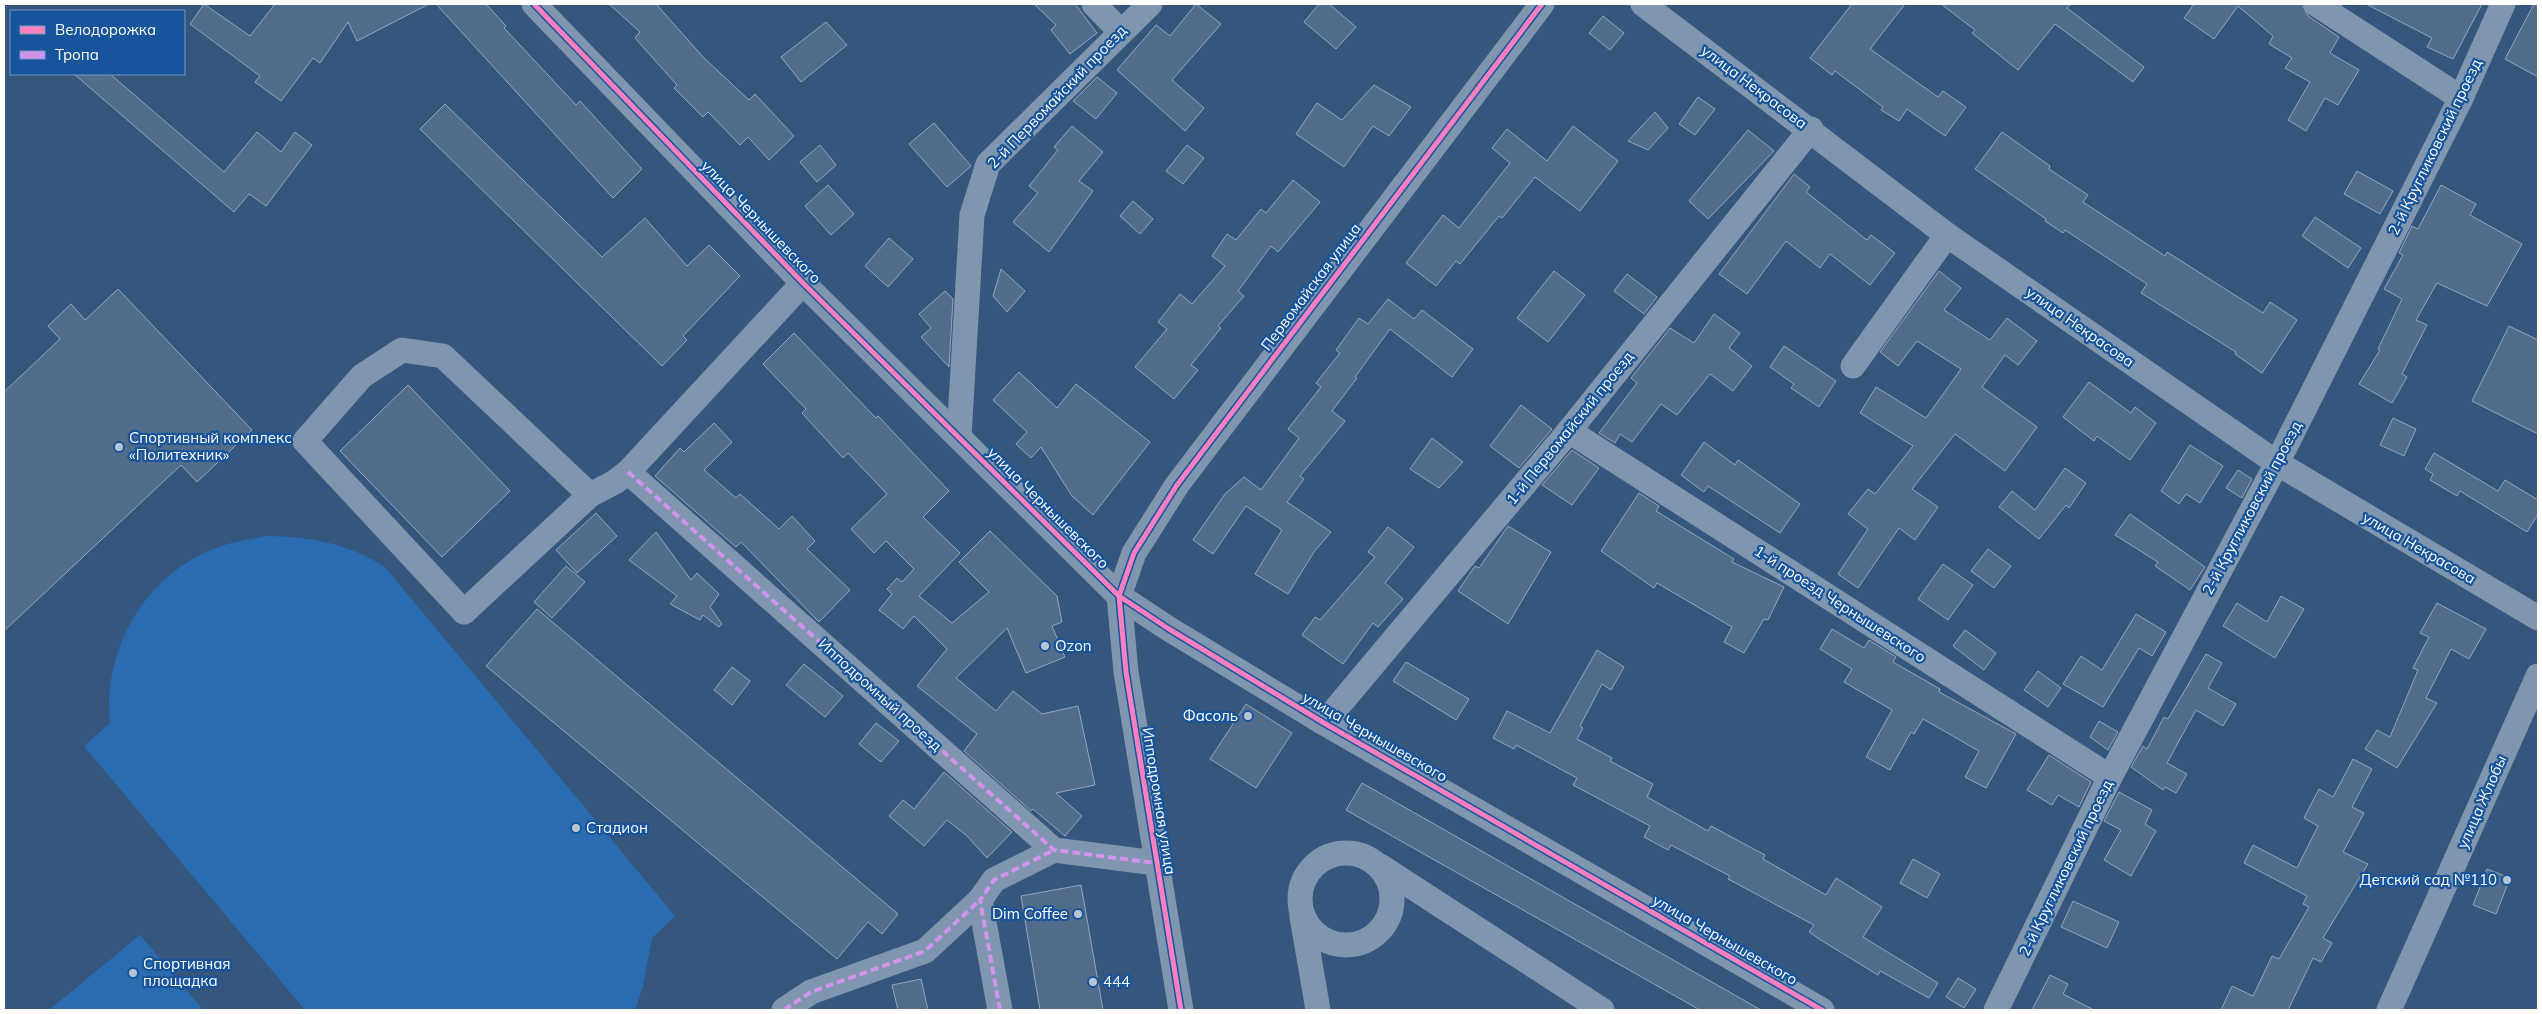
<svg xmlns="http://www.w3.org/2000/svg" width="2542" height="1014" viewBox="0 0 2542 1014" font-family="Mulish,sans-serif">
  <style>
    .green { fill: #2b6cb1 }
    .building { fill: #526d8b; stroke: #94a6bc }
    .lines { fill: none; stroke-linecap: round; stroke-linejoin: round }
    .minor { stroke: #8096af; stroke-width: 25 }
    .quiet { stroke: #d193ec; stroke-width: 4; stroke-dasharray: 8 4; stroke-linecap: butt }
    .cycleway-casing { stroke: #17549b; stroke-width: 8 }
    .cycleway { stroke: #ff80c0; stroke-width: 5 }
    .poi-dot { fill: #b8c4d2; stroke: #17549b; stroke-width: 2 }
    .labels { text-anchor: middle; stroke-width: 4.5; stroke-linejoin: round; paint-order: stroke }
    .street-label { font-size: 15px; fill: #fff; stroke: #17549b }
    .poi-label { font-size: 15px; fill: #fff; stroke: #17549b; text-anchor: start }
  </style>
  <rect width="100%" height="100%" fill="#35567d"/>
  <g class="green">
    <path d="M267,536C311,537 346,543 384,566L675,916L652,938L643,986L635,1010H305L84,746L110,723C103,653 141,583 204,553C224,543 245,540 267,536Z"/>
    <path d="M140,935L203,1010H49Z"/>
  </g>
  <g class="building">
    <path d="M204,4L250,36L275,4H429L357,41L348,22L320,63L313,58L281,101L255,82L260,76L190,24Z"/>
    <path d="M436,4H486L506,26L504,28L576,105L580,101L642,169L613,198Z"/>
    <path d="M609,4H656L704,58L749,100L755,94L794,136L769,160L748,137L740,145L708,112L703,117L674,88L677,85L635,38L640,32Z"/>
    <path d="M1034,4H1075L1097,33L1070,54L1051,30L1056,25Z"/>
    <path d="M1196,4L1221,24L1172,80L1204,108L1185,131L1117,70L1156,25L1170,36Z"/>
    <path d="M1319,4H1329L1356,27L1336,49L1304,22Z"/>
    <path d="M1852,4H1905L1870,49L1938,97L1943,91L1966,107L1945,136L1907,109L1899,121L1881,110L1883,107L1835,71L1832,75L1810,58Z"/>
    <path d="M1941,4H2071L2067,8L2144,67L2133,82L2055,24L2018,70L1972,33L1975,30Z"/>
    <path d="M2194,4H2302L2308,16L2339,37L2330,53L2359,70L2338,105L2325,98L2306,131L2288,120L2310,82L2285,68L2292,58L2269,44L2273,36L2238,6L2214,39L2184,18Z"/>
    <path d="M2366,4H2482L2453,59L2427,47L2432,38Z"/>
    <path d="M2534,4H2538V77L2505,59Z"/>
    <path d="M1603,16L1624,33L1610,50L1589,33Z"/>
    <path d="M826,22L847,45L801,82L781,57Z"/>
    <path d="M74,74H110L224,172L257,132L281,152L295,132L312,145L266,206L249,194L234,212Z"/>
    <path d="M1097,77L1117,93L1096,119L1073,101Z"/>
    <path d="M1374,85L1411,107L1389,136L1373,126L1344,167L1296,134L1317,103L1342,120Z"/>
    <path d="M1698,97L1715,109L1695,135L1679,124Z"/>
    <path d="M445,104L602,257L645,218L687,266L709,245L740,276L683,336L687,340L662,366L420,129Z"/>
    <path d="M1655,112L1668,128L1648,150L1628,141Z"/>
    <path d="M934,123L971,166L947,187L909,144Z"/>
    <path d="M1072,126L1103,152L1079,181L1093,191L1049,252L1013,222L1038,193L1029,186L1058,150L1054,147Z"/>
    <path d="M1573,126L1618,161L1580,211L1535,177L1502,218L1499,216L1460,264L1456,261L1436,286L1406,263L1443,215L1459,228L1510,163L1492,148L1507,129L1547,161Z"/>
    <path d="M1748,130L1774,151L1708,219L1689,201Z"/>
    <path d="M2002,132L2050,166L2049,169L2088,195L2083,202L2165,256L2167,252L2263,313L2270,302L2297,320L2262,373L2235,354L2236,352L2141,293L2147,284L2065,230L2063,233L2045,221L2046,219L1975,169Z"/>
    <path d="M820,145L836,165L817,182L800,162Z"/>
    <path d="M1187,145L1204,158L1183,184L1166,171Z"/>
    <path d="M2357,171L2393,191L2380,214L2344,194Z"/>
    <path d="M1794,174L1810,187L1806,192L1867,240L1871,235L1895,253L1870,285L1830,254L1820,268L1786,241L1747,294L1719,274Z"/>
    <path d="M1293,180L1320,202L1278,252L1271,246L1238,291L1244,296L1218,326L1221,328L1191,365L1198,370L1174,399L1135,367L1167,329L1158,322L1180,294L1192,304L1225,266L1212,256L1227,234L1236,240L1261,209L1266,213Z"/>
    <path d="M828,185L854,214L831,235L805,206Z"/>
    <path d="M2441,185L2476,204L2470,215L2522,244L2487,306L2437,283L2416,320L2427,325L2402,374L2407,377L2392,403L2359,384L2380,350L2378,349L2402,299L2384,289L2403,255L2399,253L2412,226L2418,229Z"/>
    <path d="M1133,201L1153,219L1140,234L1120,216Z"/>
    <path d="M2315,217L2361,248L2348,268L2302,236Z"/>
    <path d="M889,238L913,259L888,287L865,266Z"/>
    <path d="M1001,269L1025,291L1007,312L993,296Z"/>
    <path d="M1554,271L1585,295L1548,342L1517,318Z"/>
    <path d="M1939,271L1961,288L1944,310L1990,340L2007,318L2037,341L2018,365L2005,355L1982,387L2037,427L2005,471L1955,434L1912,489L1938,507L1915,540L1899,528L1858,588L1838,574L1868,529L1848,514L1868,489L1875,494L1913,446L1860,413L1876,387L1926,418L1961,369L1917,341L1898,366L1880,352Z"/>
    <path d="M1627,274L1657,297L1644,314L1614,291Z"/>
    <path d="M118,289L252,430L197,482L181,465L4,631V392L60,339L48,326L71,304L85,320Z"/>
    <path d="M945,291L953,299L949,367L921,337L931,328L919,314Z"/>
    <path d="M1388,299L1414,319L1422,310L1473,349L1452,377L1390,329L1355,377L1357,378L1332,411L1345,421L1300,476L1304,479L1287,502L1331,532L1314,552L1288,594L1255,574L1282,530L1246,506L1213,554L1193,540L1225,494L1244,477L1261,490L1299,438L1288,429L1321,387L1316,383L1340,353L1336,350L1359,318L1368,324Z"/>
    <path d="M1714,314L1740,333L1729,348L1752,366L1733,391L1710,374L1677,415L1661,404L1632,442L1620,434L1615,443L1599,433L1637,383L1631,378L1670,328L1694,343Z"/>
    <path d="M2509,326L2538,340V434L2472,401Z"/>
    <path d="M794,333L876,418L878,416L949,491L923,517L960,553L919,596L952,623L989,592L959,562L990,531L1057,596L1062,622L1052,626L1065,657L1026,673L1007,628L956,678L996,711L1013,691L1042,714L1078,706L1095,785L1056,793L1082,816L1065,836L1033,809L1031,811L964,751L977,734L917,686L947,649L914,616L903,629L879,610L892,594L887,589L897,578L902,582L914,569L886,541L874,553L851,529L887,494L848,453L843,458L802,413L806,409L763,364Z"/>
    <path d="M1784,346L1836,381L1819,407L1791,388L1794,384L1770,367Z"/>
    <path d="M1019,372L1057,408L1076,384L1150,442L1093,515L1072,496L1041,447L1031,458L1016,444L1027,432L993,400Z"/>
    <path d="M2089,382L2131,413L2135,407L2156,423L2130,460L2097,436L2094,441L2063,417Z"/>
    <path d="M408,385L510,491L442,557L340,451Z"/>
    <path d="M1521,405L1552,429L1519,468L1490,446Z"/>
    <path d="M2393,418L2416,429L2404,456L2380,445Z"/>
    <path d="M714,423L732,442L704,470L736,498L740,494L779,529L792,516L815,541L807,549L850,590L819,622L741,542L736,547L655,476L680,448L684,452Z"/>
    <path d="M1432,438L1463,462L1439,488L1410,469Z"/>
    <path d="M1704,442L1735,465L1738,460L1800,504L1780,533L1708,486L1704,492L1681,475Z"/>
    <path d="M2190,445L2223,466L2200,503L2186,494L2179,504L2161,491Z"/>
    <path d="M1572,450L1599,468L1572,505L1542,485Z"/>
    <path d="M2434,453L2498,491L2505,480L2538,500V514L2527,532L2460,491L2457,496L2430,480L2433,474L2425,469Z"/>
    <path d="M2065,468L2086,483L2069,508L2066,505L2039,539L1999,507L2012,491L2035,510Z"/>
    <path d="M2238,470L2252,479L2242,498L2226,488Z"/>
    <path d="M1639,493L1659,506L1656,511L1734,559L1732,562L1784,587L1768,620L1764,619L1744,653L1724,642L1732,627L1657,583L1654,588L1601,551Z"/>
    <path d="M596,513L617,536L577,573L556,550Z"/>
    <path d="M2130,514L2205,567L2190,590L2155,566L2158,562L2115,535Z"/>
    <path d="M1508,526L1551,552L1508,624L1458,591L1475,566L1479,568Z"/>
    <path d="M1388,527L1414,547L1385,583L1403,599L1378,627L1373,623L1343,664L1302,635L1315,617L1320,620L1375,557L1368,552Z"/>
    <path d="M656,532L691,580L697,573L719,594L710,607L722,624L719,627L703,615L700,620L670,604L677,596L629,560Z"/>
    <path d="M1988,549L2011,566L1994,588L1971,571Z"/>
    <path d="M1943,564L1973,585L1948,620L1918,599Z"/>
    <path d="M566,566L585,582L552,618L534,602Z"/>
    <path d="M2281,596L2304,609L2275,658L2223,626L2237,603L2267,622Z"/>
    <path d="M2437,603L2486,629L2469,659L2451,649L2426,698L2437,703L2397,768L2365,749L2377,730L2390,737L2418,670L2413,668L2429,637L2420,633Z"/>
    <path d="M537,609L898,914L882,934L868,922L837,959L486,666Z"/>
    <path d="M2136,614L2166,632L2152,656L2139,648L2103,707L2063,684L2081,656L2102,670Z"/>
    <path d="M1832,629L1864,648L1869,640L1896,657L1893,662L1940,689L1939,692L2016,734L1986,788L1965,777L1979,751L1923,719L1914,734L1911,732L1890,770L1866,757L1892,710L1844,682L1852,669L1820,649Z"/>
    <path d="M1965,630L1996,653L1984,670L1953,646Z"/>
    <path d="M1597,650L1624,667L1611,690L1602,684L1580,726L1583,728L1577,739L1612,758L1610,761L1653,784L1647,797L1708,831L1711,826L1765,855L1763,859L1826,895L1836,878L1882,907L1863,937L1938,983L1929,998L1880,971L1878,975L1824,942L1809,932L1814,925L1728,879L1730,876L1671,845L1668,850L1644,837L1650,826L1573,785L1577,778L1516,745L1514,749L1493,738L1507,711L1550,733Z"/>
    <path d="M2206,654L2222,663L2208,688L2236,704L2223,726L2196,710L2167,763L2187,774L2176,793L2165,787L2163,790L2131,767L2143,746L2147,749L2164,717L2168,719Z"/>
    <path d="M1406,662L1469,699L1456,720L1393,681Z"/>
    <path d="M804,664L843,696L825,717L786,685Z"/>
    <path d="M732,667L750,681L732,705L714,690Z"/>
    <path d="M2038,671L2061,688L2048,707L2024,690Z"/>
    <path d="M1246,704L1292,733L1256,788L1210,759Z"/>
    <path d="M2099,721L2118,732L2108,750L2090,737Z"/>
    <path d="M876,723L899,741L881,762L859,744Z"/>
    <path d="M2049,755L2091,782L2079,807L2058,795L2052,805L2027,790Z"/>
    <path d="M2353,759L2372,769L2352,807L2364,813L2343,852L2368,864L2323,938L2332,943L2321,962L2313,958L2288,1010H2221L2232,986L2253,996L2272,956L2279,959L2309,907L2303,904L2307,896L2244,863L2253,845L2297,868L2318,826L2304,818L2319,789L2333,797Z"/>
    <path d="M944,772L1012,832L987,858L966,835L947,820L924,846L889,816L903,800L914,809Z"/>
    <path d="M1362,783L1761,1010H1700L1346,810Z"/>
    <path d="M2119,792L2152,810L2145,824L2156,831L2131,876L2104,860L2121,830L2104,821Z"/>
    <path d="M1913,859L1940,874L1927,898L1900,883Z"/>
    <path d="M2487,869L2510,878L2496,914L2473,905Z"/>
    <path d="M1081,885L1103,1010H1040L1021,896Z"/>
    <path d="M2073,901L2119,922L2107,948L2061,927Z"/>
    <path d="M2050,975L2068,984L2063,994L2094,1010H2032Z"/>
    <path d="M1958,978L1976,989L1964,1008L1946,997Z"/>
    <path d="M921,979L928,1010H898L892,985Z"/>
  </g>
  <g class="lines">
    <g class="minor">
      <path d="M534,4L803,283L1119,596L1169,629L1324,723L1822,1010"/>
      <path d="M1094,4L1121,32"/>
      <path d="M1643,4L1947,235L2277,463L2538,618"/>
      <path d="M2316,4L2461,98"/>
      <path d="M1853,366L1947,235"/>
      <path d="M1569,431L2110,777"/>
      <path d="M959,437L972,215L988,164L1150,4"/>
      <path d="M628,472L1054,850L1156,863"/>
      <path d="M590,495L443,356L402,350L362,376L305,441L464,612L590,495L615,482L628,472L803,283"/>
      <path d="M1324,723L1569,431L1811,129"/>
      <circle cx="1346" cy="899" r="46"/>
      <path d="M1380,866L1602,1010"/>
      <path d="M1302,917L1318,1010"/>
      <path d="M784,1010L811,992L925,951L980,900"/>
      <path d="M1000,1010L980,900L994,880L1054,850"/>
      <path d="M1181,1010L1126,672L1119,596L1134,553L1177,485L1542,4"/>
      <path d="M1996,1010L2110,777L2277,463L2461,98L2503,4"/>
      <path d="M2389,1010L2538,676"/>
    </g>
    <g class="quiet">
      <path d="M628,472L1054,850L1156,863"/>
      <path d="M784,1010L811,992L925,951L980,900"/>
      <path d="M1000,1010L980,900L994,880L1054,850"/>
    </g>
    <g class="cycleway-casing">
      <g id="cycleway">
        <path d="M534,4L803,283L1119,596L1169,629L1324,723L1822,1010"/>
        <path d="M1181,1010L1126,672L1119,596L1134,553L1177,485L1542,4"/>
      </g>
    </g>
    <use href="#cycleway" class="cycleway"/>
  </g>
  <g class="poi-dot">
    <circle cx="119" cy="447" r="5"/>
    <circle cx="1045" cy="646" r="5"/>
    <circle cx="1248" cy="716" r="5"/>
    <circle cx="576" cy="828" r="5"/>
    <circle cx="2507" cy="880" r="5"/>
    <circle cx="1078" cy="914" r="5"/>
    <circle cx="133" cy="973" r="5"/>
    <circle cx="1093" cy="982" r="5"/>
  </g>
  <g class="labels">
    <g class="street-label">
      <text transform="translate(1754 87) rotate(37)" y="5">улица Некрасова</text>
      <text transform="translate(1057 97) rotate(-46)" y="5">2-й Первомайский проезд</text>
      <text transform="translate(2435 147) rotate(-64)" y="5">2-й Кругликовский проезд</text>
      <text transform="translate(761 222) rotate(46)" y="5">улица Чернышевского</text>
      <text transform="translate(1311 287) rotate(-53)" y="5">Первомайская улица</text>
      <text transform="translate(2080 327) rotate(35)" y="5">улица Некрасова</text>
      <text transform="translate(1570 428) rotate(-51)" y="5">1-й Первомайский проезд</text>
      <text transform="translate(1048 508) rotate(45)" y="5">улица Чернышевского</text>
      <text transform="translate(2252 508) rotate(-62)" y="5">2-й Кругликовский проезд</text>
      <text transform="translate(2419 548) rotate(30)" y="5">улица Некрасова</text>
      <text transform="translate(1840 604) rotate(33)" y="5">1-й проезд Чернышевского</text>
      <text transform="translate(880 695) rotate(42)" y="5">Ипподромный проезд</text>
      <text transform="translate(1375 737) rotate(30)" y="5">улица Чернышевского</text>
      <text transform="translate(1159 801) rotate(81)" y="5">Ипподромная улица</text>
      <text transform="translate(2482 802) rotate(-66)" y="5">улица Жлобы</text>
      <text transform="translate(2066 868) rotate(-64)" y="5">2-й Кругликовский проезд</text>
      <text transform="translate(1725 940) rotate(30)" y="5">улица Чернышевского</text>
    </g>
    <g class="poi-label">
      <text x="129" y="443">Спортивный комплекс<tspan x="129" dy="17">«Политехник»</tspan></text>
      <text x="1055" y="651">Ozon</text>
      <text x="1238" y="721" text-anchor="end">Фасоль</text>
      <text x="586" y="833">Стадион</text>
      <text x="2497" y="885" text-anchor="end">Детский сад №110</text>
      <text x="1068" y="919" text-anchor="end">Dim Coffee</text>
      <text x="143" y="969">Спортивная<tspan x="143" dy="17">площадка</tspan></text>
      <text x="1103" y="987">444</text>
    </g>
  </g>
  <rect width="2542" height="1014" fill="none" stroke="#ffffff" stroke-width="10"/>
  <rect x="10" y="10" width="175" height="65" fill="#17549b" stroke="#7498c3"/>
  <rect x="20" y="26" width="25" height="8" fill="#ff80c0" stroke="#7498c3"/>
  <text x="55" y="35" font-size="15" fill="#ffffff">Велодорожка</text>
  <rect x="20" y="51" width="25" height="8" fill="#d193ec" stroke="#7498c3"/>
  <text x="55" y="60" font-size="15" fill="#ffffff">Тропа</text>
</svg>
